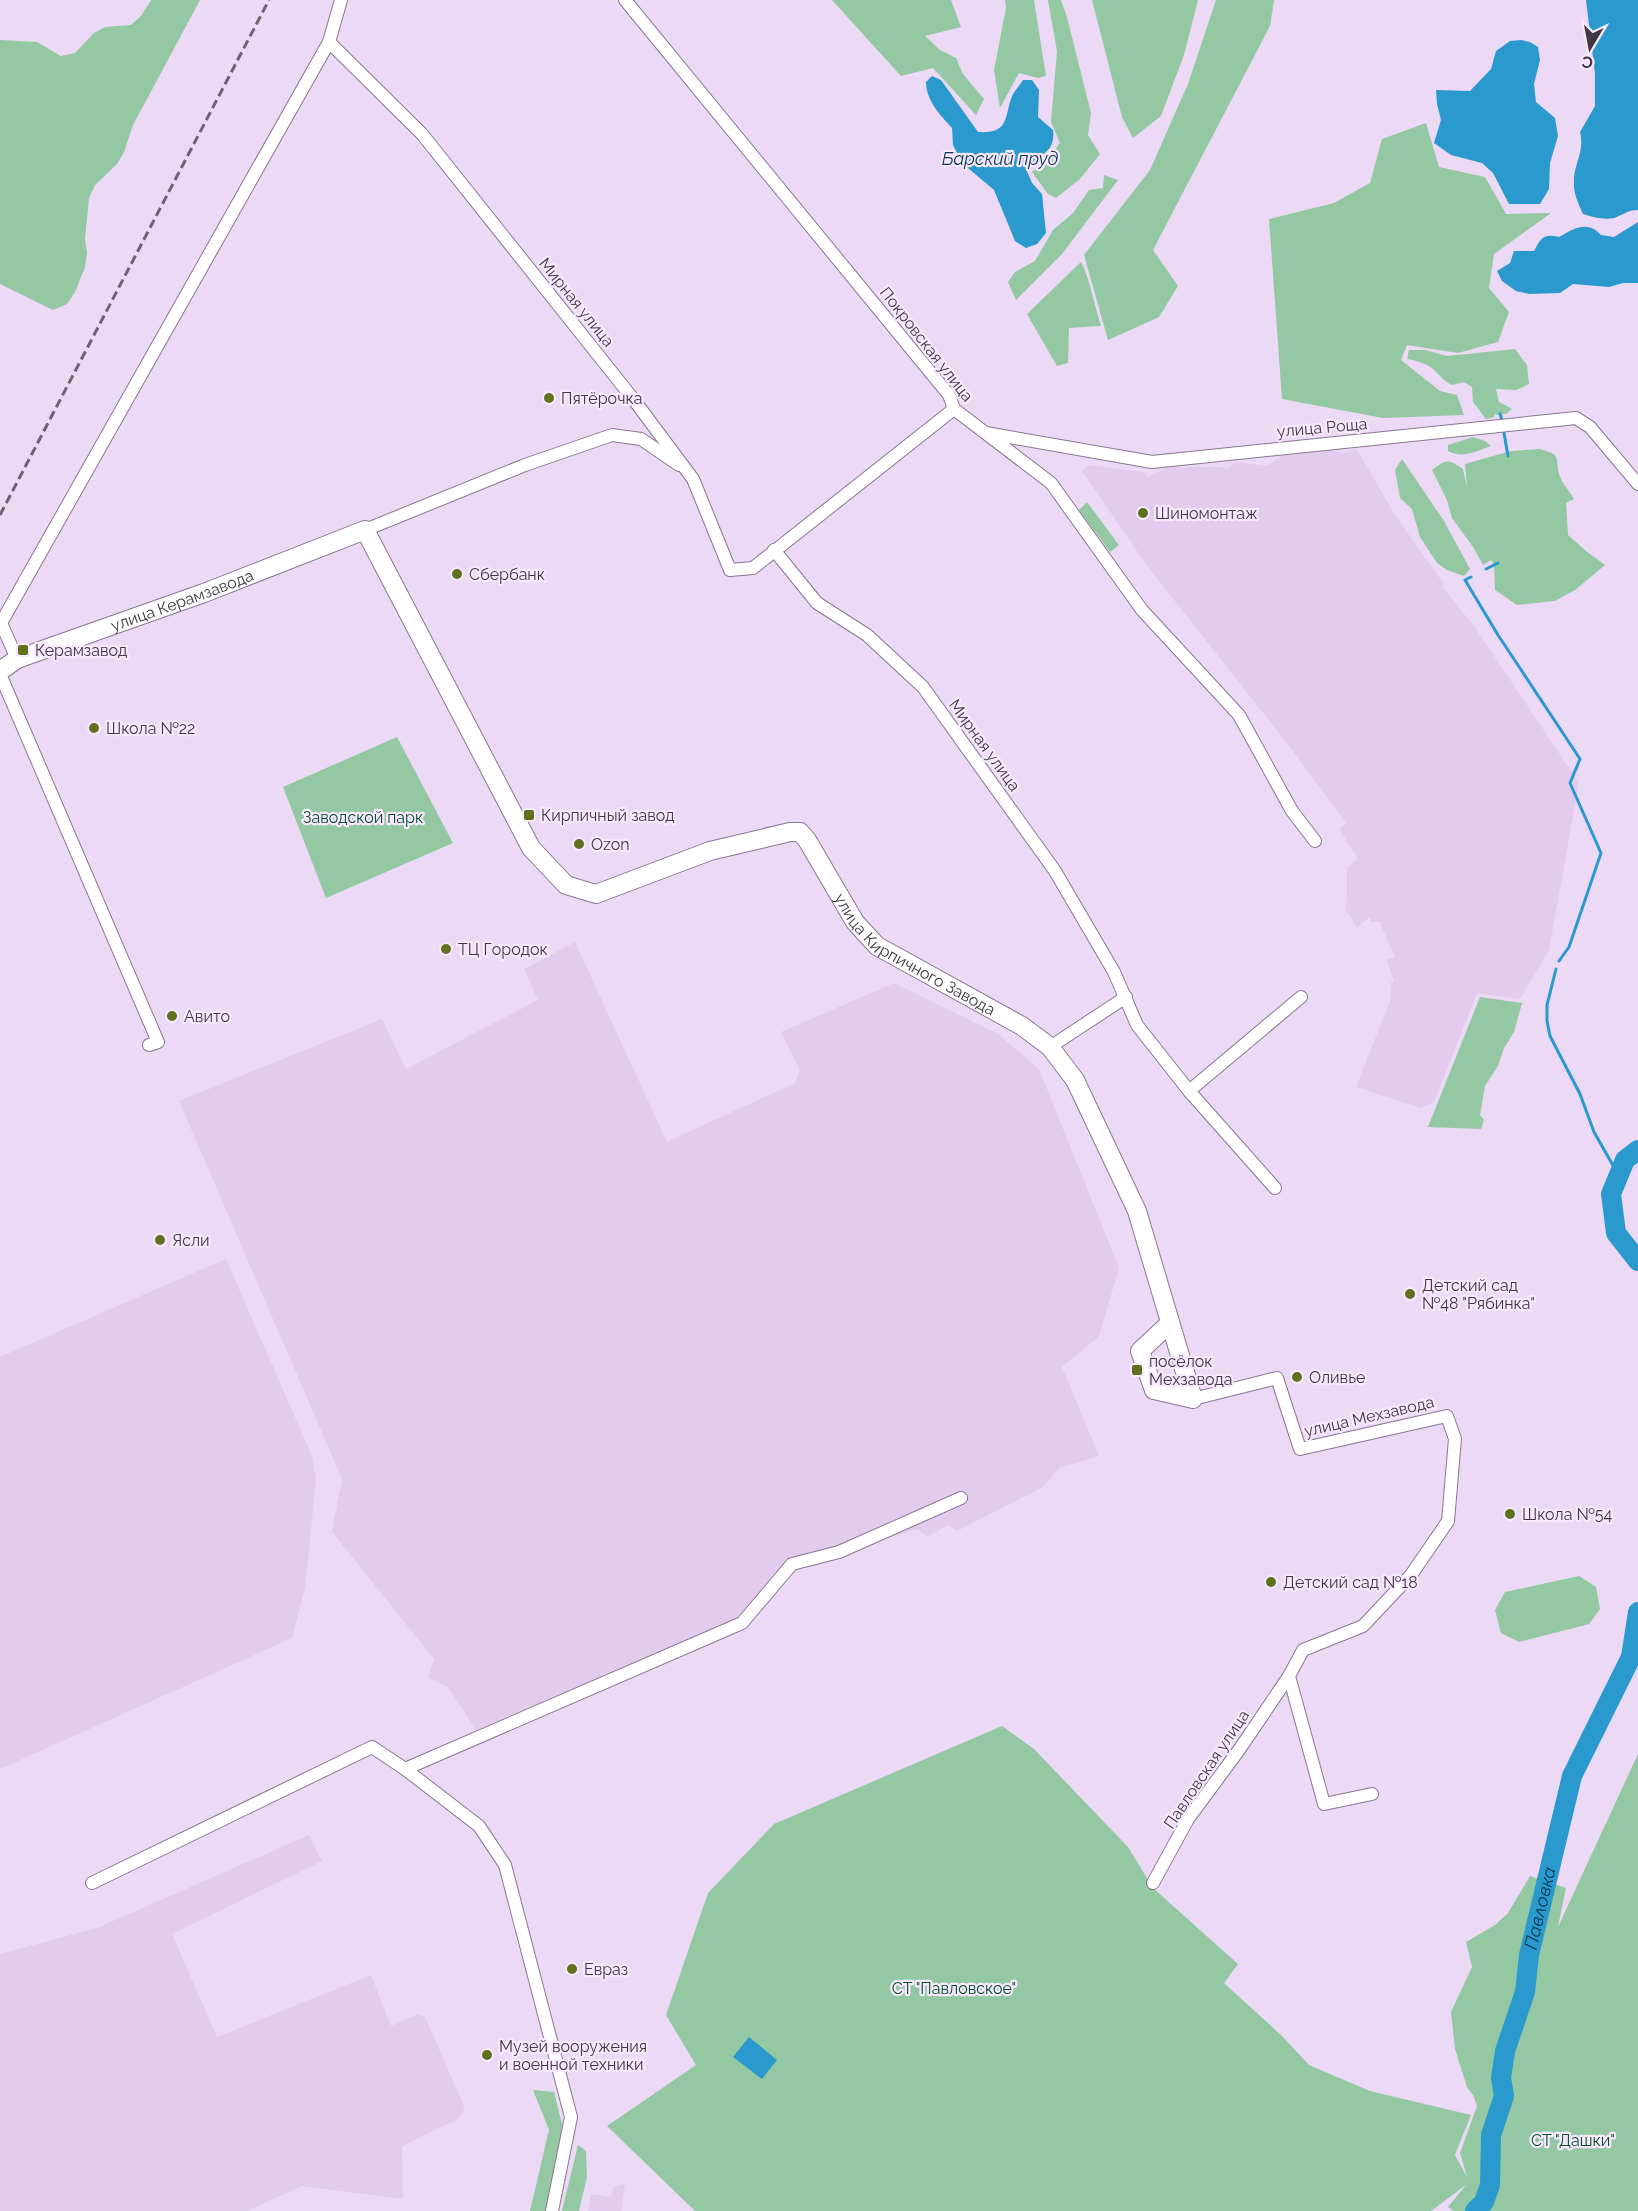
<svg xmlns="http://www.w3.org/2000/svg" width="1638" height="2211" viewBox="0 0 1638 2211" font-family="Raleway,sans-serif">
  <style>
    .built { fill: #e3cbed }
    .green { fill: #94c8a3 }
    .water { fill: #2a99ce }
    .lines { fill: none; stroke-linecap: round; stroke-linejoin: round }
    .stream { stroke: #2a99ce; stroke-width: 3 }
    .river { stroke: #2a99ce; stroke-width: 20 }
    .street-casing { stroke: #897790; stroke-width: 14 }
    .secondary-casing { stroke: #897790; stroke-width: 20 }
    .street { stroke: #fff; stroke-width: 12 }
    .secondary { stroke: #fff; stroke-width: 18 }
    .rail { stroke: #6e6373; stroke-width: 3; stroke-dasharray: 9 4.5; stroke-linecap: butt }
    .poi-dot { fill: #60711e; stroke: #f8e8fe; stroke-width: 2 }
    .labels { text-anchor: middle; stroke-width: 4.5; stroke-linejoin: round; paint-order: stroke }
    .street-label { font-size: 16px; fill: #3f3742; stroke: #f8e8fe }
    .poi-label { font-size: 16px; fill: #3f3742; stroke: #f8e8fe; text-anchor: start }
    .park-label { font-size: 16px; fill: #054e28; stroke: #f8e8fe }
    .water-label { font-size: 18px; font-style: italic; fill: #07364c; stroke: #f8e8fe }
  </style>
  <rect width="100%" height="100%" fill="#ecd9f5"/>
  <g class="built">
    <path d="M1356,448L1397,518L1444,584L1442,586L1476,629L1579,783L1549,950L1520,999L1477,993L1434,1102L1421,1108L1356,1087L1390,1001L1391,982H1394L1387,960L1395,957L1379,921L1371,922L1370,917L1357,927L1345,909L1347,896V868L1358,859L1339,829L1346,823L1290,747L1148,567L1082,471L1089,465L1144,472L1148,477L1168,467H1222L1227,469L1236,462L1267,466L1283,455L1300,454L1309,450L1324,449L1347,453Z"/>
    <path d="M575,942L667,1142L795,1083L800,1070L781,1032L894,983L998,1034L1039,1069L1119,1268L1099,1336L1062,1367L1099,1456L1059,1468L1043,1487L957,1531L948,1525L928,1537L918,1529L780,1570L736,1620L476,1730L448,1687L428,1678L434,1659L332,1532L342,1479L179,1101L382,1019L406,1069L538,1000L524,969Z"/>
    <path d="M226,1259L312,1456L316,1480L305,1588L292,1638L0,1769V1357Z"/>
    <path d="M309,1835L322,1861L172,1934L217,2037L371,1975L391,2026L418,2014L425,2017L465,2108L458,2119L402,2146L403,2199L302,2186L247,2211H0V1954L97,1928Z"/>
    <path d="M625,2184L621,2211H588L591,2194L611,2197L613,2187Z"/>
  </g>
  <g class="green">
    <path d="M151,0H200L133,125L124,152L117,164L95,185L89,198L85,239L87,253L85,267L75,292L67,304L53,310L0,284V40L37,42L61,56L75,53L94,33L105,27L131,25L141,16Z"/>
    <path d="M832,0H951L961,27L925,36L940,50L956,58L963,74L984,99L976,115L933,68L901,76Z"/>
    <path d="M1005,0H1034L1046,76L1038,78L1019,73L1000,108L994,70L1006,8Z"/>
    <path d="M1048,0H1061L1067,17L1091,113L1088,135L1100,154L1080,179L1056,198L1048,194L1032,172L1047,160L1060,143L1051,122L1057,51Z"/>
    <path d="M1092,0H1198L1184,55L1161,116L1133,138L1122,117Z"/>
    <path d="M1216,0H1274L1270,26L1153,250L1178,286L1159,317L1108,340L1084,255L1150,170L1188,84Z"/>
    <path d="M1426,123L1439,167L1485,177L1506,214L1551,213L1494,254L1489,288L1509,312L1498,342L1458,353L1407,345L1401,360L1440,391L1457,395L1464,415L1383,418L1282,399L1269,219L1334,203L1370,183L1382,139Z"/>
    <path d="M1104,175L1118,180L1062,254L1016,300L1008,282L1015,272L1035,261L1053,230L1073,213L1089,190L1103,188Z"/>
    <path d="M1081,262C1091,282 1094,304 1101,326L1069,328L1068,363L1057,366L1027,314Z"/>
    <path d="M1515,349L1527,365L1529,384L1516,390L1496,389L1499,402L1512,409L1506,414L1497,415L1495,414L1494,417L1486,419L1473,402L1472,387L1464,382L1452,385C1444,381 1440,376 1434,370C1427,363 1416,361 1407,359L1409,350H1425L1447,356Z"/>
    <path d="M1473,437L1485,441L1491,446C1477,451 1462,459 1448,451V445Z"/>
    <path d="M1539,449C1564,455 1554,458 1560,477C1563,484 1570,492 1574,499L1566,503L1568,535L1586,551L1605,565L1575,590L1555,601L1517,605L1495,590L1494,564L1491,560L1483,565L1473,547L1452,518L1447,500L1432,470C1447,459 1447,459 1463,469L1467,488L1465,464L1511,451Z"/>
    <path d="M1402,459L1444,521L1470,569L1464,576L1447,570L1437,563L1420,537L1412,509L1400,498L1395,470Z"/>
    <path d="M1087,502L1119,545L1110,552L1079,510Z"/>
    <path d="M397,737L453,843L326,898L283,787Z"/>
    <path d="M1480,997L1522,1003L1514,1032L1504,1048L1498,1066L1485,1086L1480,1115L1484,1120L1481,1129L1428,1127Z"/>
    <path d="M1579,1576L1596,1587L1600,1609L1589,1624L1519,1642L1501,1633L1495,1610L1505,1592Z"/>
    <path d="M1002,1726L1034,1749L1128,1847L1153,1888L1238,1964L1224,1983L1282,2036L1309,2065L1370,2091L1471,2115L1455,2155L1467,2177L1460,2153L1477,2106L1473,2095L1467,2087L1455,2049L1451,2012L1472,1967L1466,1942L1495,1925L1508,1913L1530,1876L1566,1888L1558,1927L1638,1754V2211H1453L1448,2207L1466,2185L1431,2211H695L607,2126L696,2065L666,2015L708,1893L774,1824Z"/>
    <path d="M533,2090L554,2092L563,2128L546,2211H530L549,2130Z"/>
    <path d="M578,2145L586,2151L587,2177L579,2211H562Z"/>
  </g>
  <g class="water">
    <path d="M1586,0H1638V210C1627,210 1623,215 1614,218C1603,220 1593,217 1583,214C1578,203 1573,192 1574,181C1574,163 1585,152 1580,132L1595,106V74Z"/>
    <path d="M1521,40L1530,42L1538,47L1540,60L1534,84L1536,102L1555,118L1558,136L1550,163L1549,189L1540,204H1509L1493,173L1482,163L1451,155L1434,143L1441,120L1437,104L1436,90L1470,91L1491,69L1496,51L1510,41Z"/>
    <path d="M932,76L941,80L978,132C1010,134 1004,117 1012,96C1015,90 1020,85 1023,80H1032L1039,90L1038,117L1053,130C1056,153 1039,154 1026,169L1032,183L1042,194L1046,233L1037,244L1026,248L1015,241L994,190L962,163L953,145L952,128C940,115 926,100 926,82Z"/>
    <path d="M1638,222V283H1623L1609,287L1573,284L1560,293L1529,294L1516,291L1502,281L1497,271L1510,263L1514,251H1534C1541,238 1543,233 1559,237C1574,228 1588,220 1601,235L1614,237Z"/>
    <path d="M749,2037L777,2060L762,2079L733,2057Z"/>
  </g>
  <g class="lines">
    <g class="stream">
      <path d="M1500,414L1502,420"/>
      <path d="M1504,433L1508,456"/>
      <path d="M1486,569L1498,563"/>
      <path d="M1471,577L1465,580L1498,635L1580,759L1570,783L1601,853L1569,947L1559,961"/>
      <path d="M1556,969L1547,1005V1021L1550,1036L1580,1094L1594,1132L1619,1176"/>
    </g>
    <g class="river">
      <path d="M1638,1150L1625,1160L1611,1194L1616,1233L1638,1261"/>
      <path id="s1" d="M1475,2211L1484,2202L1490,2185L1491,2135L1504,2096L1501,2078L1505,2051L1525,1992L1529,1955L1572,1776L1631,1657L1638,1612"/>
    </g>
    <g class="street-casing">
      <g id="street">
        <path d="M625,0L949,395L954,409L1051,483L1142,610L1239,715L1292,811L1315,841"/>
        <path d="M329,42L422,134L634,400L693,479L730,570L753,568L954,409"/>
        <path d="M986,433L1152,462L1576,418L1590,427L1638,484"/>
        <path d="M365,530L525,465L612,435L641,439L679,465"/>
        <path d="M774,550L817,603L867,635L923,687L1055,871L1114,972L1137,1025L1189,1091L1275,1188"/>
        <path d="M17,659L1,623L329,42L341,0"/>
        <path d="M0,674L158,1042L149,1045"/>
        <path d="M1050,1047L1126,997"/>
        <path d="M1189,1091L1301,997"/>
        <path d="M1193,1399L1277,1378L1300,1449L1447,1416L1455,1439L1448,1521L1411,1575L1363,1626L1303,1650L1289,1676L1324,1804L1372,1794"/>
        <path d="M92,1883L372,1747L405,1769"/>
        <path d="M1153,1883L1188,1819L1239,1750L1289,1676"/>
        <path d="M552,2211L571,2117L505,1865L479,1826L405,1769L742,1623L792,1564L839,1552L961,1498"/>
      </g>
    </g>
    <g class="secondary-casing">
      <g id="secondary">
        <path id="s2" d="M0,671L17,659L204,593L365,530L531,848L566,885L596,894L710,851L790,832H800L807,840L855,922L877,946L1022,1026L1050,1047L1075,1080L1137,1211L1193,1399L1154,1390L1140,1351L1170,1323"/>
      </g>
    </g>
    <use href="#street" class="street"/>
    <use href="#secondary" class="secondary"/>
    <path class="rail" d="M0,515L269,0"/>
  </g>
  <g class="poi-dot">
    <circle cx="549" cy="398" r="6"/>
    <circle cx="1143" cy="513" r="6"/>
    <circle cx="457" cy="574" r="6"/>
    <rect x="17" y="644" width="12" height="12" rx="3"/>
    <circle cx="94" cy="728" r="6"/>
    <rect x="523" y="809" width="12" height="12" rx="3"/>
    <circle cx="579" cy="844" r="6"/>
    <circle cx="446" cy="949" r="6"/>
    <circle cx="172" cy="1016" r="6"/>
    <circle cx="160" cy="1240" r="6"/>
    <circle cx="1410" cy="1294" r="6"/>
    <rect x="1131" y="1364" width="12" height="12" rx="3"/>
    <circle cx="1297" cy="1377" r="6"/>
    <circle cx="1510" cy="1514" r="6"/>
    <circle cx="1271" cy="1582" r="6"/>
    <circle cx="572" cy="1969" r="6"/>
    <circle cx="487" cy="2055" r="6"/>
  </g>
  <g class="labels">
    <g class="street-label">
      <text transform="translate(577 302) rotate(51)" y="6">Мирная улица</text>
      <text transform="translate(927 344) rotate(52)" y="6">Покровская улица</text>
      <text transform="translate(1322 427) rotate(-5)" y="6">улица Роща</text>
      <text dy="6" stroke="none"><textPath href="#s2" startOffset="196">улица Керамзавода</textPath></text>
      <text transform="translate(985 745) rotate(54)" y="6">Мирная улица</text>
      <text dy="6" stroke="none"><textPath href="#s2" startOffset="1220">улица Кирпичного Завода</textPath></text>
      <text transform="translate(1369 1416) rotate(-13)" y="6">улица Мехзавода</text>
      <text transform="translate(1206 1769) rotate(-56)" y="6">Павловская улица</text>
    </g>
    <g class="poi-label">
      <text x="561" y="404">Пятёрочка</text>
      <text x="1155" y="519">Шиномонтаж</text>
      <text x="469" y="580">Сбербанк</text>
      <text x="35" y="656">Керамзавод</text>
      <text x="106" y="734">Школа №22</text>
      <text x="541" y="821">Кирпичный завод</text>
      <text x="591" y="850">Ozon</text>
      <text x="458" y="955">ТЦ Городок</text>
      <text x="184" y="1022">Авито</text>
      <text x="172" y="1246">Ясли</text>
      <text x="1422" y="1291">Детский сад<tspan x="1422" dy="18">№48 "Рябинка"</tspan></text>
      <text x="1149" y="1367">посёлок<tspan x="1149" dy="18">Мехзавода</tspan></text>
      <text x="1309" y="1383">Оливье</text>
      <text x="1522" y="1520">Школа №54</text>
      <text x="1283" y="1588">Детский сад №18</text>
      <text x="584" y="1975">Евраз</text>
      <text x="499" y="2052">Музей вооружения<tspan x="499" dy="18">и военной техники</tspan></text>
    </g>
    <g class="park-label">
      <text x="363" y="823">Заводской парк</text>
      <text x="954" y="1994">СТ "Павловское"</text>
      <text x="1573" y="2146">СТ "Дашки"</text>
    </g>
    <g class="water-label">
      <text x="1000" y="165">Барский пруд</text>
      <text dy="6" stroke="none"><textPath href="#s1" startOffset="315">Павловка</textPath></text>
    </g>
  </g>
  <g transform="translate(1590 48) rotate(190)" stroke="#f8e8fe" stroke-width="4.5" paint-order="stroke">
  <path d="M0-4.5L10 22L0 15L-10 22Z" fill="#3f3742"/>
  <text y="-9" font-size="16" font-weight="bold" text-anchor="middle" fill="#3f3742">С</text>
  </g>
</svg>
